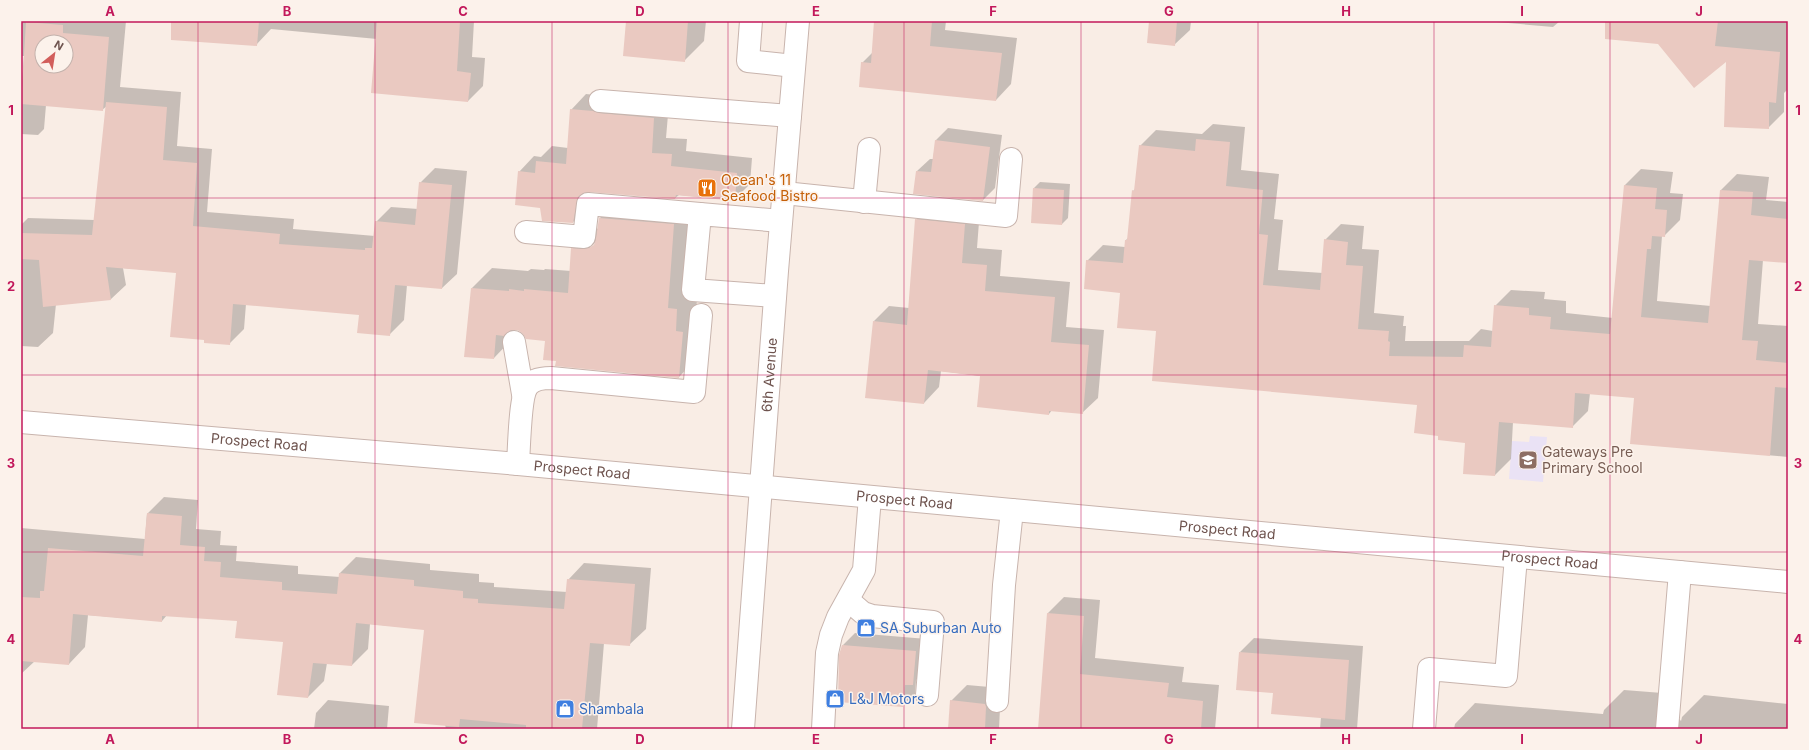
<svg xmlns="http://www.w3.org/2000/svg" width="1809" height="750" viewBox="0 0 1809 750" font-family="Inter,sans-serif">
  <style>
    .education { fill: #eae2f5 }
    .shadow { fill: #0003; fill-rule: evenodd }
    .building { fill: #eac9c1; fill-rule: evenodd }
    .lines { fill: none; stroke-linecap: round; stroke-linejoin: round }
    .minor-casing { stroke: #c8b4ad; stroke-width: 24 }
    .minor { stroke: #fff; stroke-width: 22 }
    .grid { fill: none; stroke: #c2185b; stroke-width: 1; stroke-opacity: 0.55 }
    .labels { text-anchor: middle; stroke-width: 3; stroke-linejoin: round; paint-order: stroke }
    .food-label { font-size: 14px; fill: #c56008; stroke: #fcf2eb; text-anchor: start }
    .street-label { font-size: 14px; fill: #6e534e; stroke: #fcf2eb }
    .education-label { font-size: 14px; fill: #785e54; stroke: #fcf2eb; text-anchor: start }
    .shop-label { font-size: 14px; fill: #366cbe; stroke: #fcf2eb; text-anchor: start }
    .neatline { fill: none; stroke: #c2185b; stroke-width: 1.5 }
    .grid-label { font-size: 13px; text-anchor: middle; font-weight: bold; fill: #c2185b }
  </style>
  <rect width="100%" height="100%" fill="#f9ede5"/>
  <path class="education" d="M1530,436L1547,437L1543,482L1509,479L1512,441L1529,442Z"/>
  <g class="shadow">
    <path d="M21,21H126L120,87L181,92L177,146L212,149L207,212L294,219L293,229L375,236L376,222L391,207L418,209L420,183L435,168L467,171L457,274L442,288L407,285L404,320L389,335L360,314L246,304L244,329L229,344L177,272L123,268L126,285L111,299L56,304L53,333L38,347L21,346V225L28,218L95,220L107,106L102,110L46,105L44,129L38,135L21,134V97L24,56H21ZM42,42H66V66H42Z"/>
    <path d="M177,21H474L472,57L485,58L483,86L468,101L377,39L271,29L256,45Z"/>
    <path d="M627,21H706L704,41L684,61Z"/>
    <path d="M875,21H946L945,30L1017,38L1011,84L996,100L862,63L873,52Z"/>
    <path d="M1150,21H1191L1190,30L1174,45Z"/>
    <path d="M1485,21H1560L1553,27Z"/>
    <path d="M1616,21H1788V89L1784,93V112L1768,128L1727,60L1658,43Z"/>
    <path d="M586,94L669,103L666,138L687,139L686,151L752,158L750,184L734,200L679,195L675,198L590,191L588,207L573,222L541,207L519,172L534,156L541,157L552,146L568,148L571,110Z"/>
    <path d="M1213,124L1245,127L1241,170L1279,174L1274,219L1283,220L1278,270L1323,273L1325,240L1341,224L1364,226L1362,249L1379,250L1374,313L1404,316L1403,326H1406L1405,341H1469L1481,329L1493,331L1495,306L1511,290L1545,292L1544,299L1566,301V313L1613,318L1625,185L1641,169L1673,172L1670,193L1683,194L1680,220L1664,236H1662L1657,301L1711,306L1721,190L1737,174L1769,177L1766,200L1788,202V262L1763,260L1758,324L1788,326V457L1632,443L1635,397L1590,393L1588,411L1572,427L1513,422L1511,459L1495,475L1464,473L1466,442L1440,436L1418,404L1157,330L1121,292L1087,261L1103,245L1125,247L1126,240L1128,238L1133,191L1136,188L1140,146L1156,130L1202,134Z"/>
    <path d="M948,128L1002,135L995,188L983,200L914,193L917,171L930,159H933L936,140Z"/>
    <path d="M1040,182L1070,184L1068,218L1062,224L1034,188Z"/>
    <path d="M621,197L694,204L698,288L696,311L699,356L679,377L557,360L546,340L515,329L514,337L494,358L472,288L492,268L528,271L531,269L544,270L545,269L571,271L572,249L593,228L599,229L600,218ZM597,241L598,242L590,249V246Z"/>
    <path d="M931,204L980,209L977,248L1002,250L1000,276L1070,282L1066,327L1104,330L1098,398L1082,413L1052,410L1049,414L981,376L941,371L939,387L924,403L874,321L889,306L909,308L916,220Z"/>
    <path d="M164,497L198,500L196,529L221,531L220,545L237,546L236,561L298,566V574L340,577V573L356,557L430,564V570L479,574V582L494,583V587L567,592L568,580L584,563L651,568L646,629L629,645L604,643L597,729H446L425,629L370,624L368,649L352,665L327,663L324,681L308,697L284,641L238,620L167,615L162,621L88,615L85,647L69,664L35,661L21,674V528L145,539L147,514Z"/>
    <path d="M1064,597L1100,600L1095,658L1184,667L1182,682L1219,685L1215,729H1039L1048,613Z"/>
    <path d="M855,633L927,639L925,672L916,680L915,694L902,706L843,645Z"/>
    <path d="M1254,638L1363,646L1357,729H1320L1321,717L1274,692L1240,652Z"/>
    <path d="M967,685L1001,688L999,729H949L951,701Z"/>
    <path d="M1624,690L1675,694V714L1681,721L1682,717L1704,695L1788,704V729H1454L1455,724L1475,703L1603,714L1604,710Z"/>
    <path d="M328,700L389,706L387,729H314L316,713Z"/>
  </g>
  <g class="building">
    <path d="M171,21H259L257,46L171,40Z"/>
    <path d="M377,21H460L457,71L471,73L468,102L371,93Z"/>
    <path d="M626,21H688L685,62L623,56Z"/>
    <path d="M874,21H932L930,46L1002,53L996,101L859,87L861,62L871,63Z"/>
    <path d="M1149,21H1177L1175,46L1147,43Z"/>
    <path d="M1605,21H1718L1715,46L1780,52L1776,103L1769,102V129L1724,127L1726,62L1694,88L1658,44L1605,39Z"/>
    <path d="M26,22L63,25V33L109,37L103,111L21,104ZM42,42H66V66H42Z"/>
    <path d="M106,102L167,107L163,160L197,163L193,226L280,234L279,244L365,250V248H372L375,221L415,225L419,182L452,185L442,289L395,285L390,336L357,333L359,315L233,304L230,345L204,343V340L170,337L176,273L106,267L111,300L43,307L39,260L21,259V233L92,235Z"/>
    <path d="M570,109L593,111L599,113L654,118L652,153L672,154L671,166L737,173L735,201L676,195L675,199L589,192L583,193L578,197L573,223L542,221L540,208L515,205L518,171L535,173L536,161L566,164Z"/>
    <path d="M1196,139L1230,142L1226,186L1263,190L1259,234L1268,235L1263,285L1320,290L1324,239L1348,242L1346,265L1363,266L1358,329L1389,331L1388,341L1390,342L1389,356L1463,357L1464,345L1491,347L1494,305L1529,308V315L1551,317L1550,329L1610,334L1624,185L1657,188L1655,209L1667,210L1665,237L1652,236L1651,249H1647L1641,317L1708,323L1720,190L1753,192L1751,215L1788,219V263L1749,260L1742,340L1758,341L1756,360L1788,363V388L1775,387L1770,456L1630,444L1634,398L1575,393L1573,428L1499,422L1495,476L1463,474L1465,443L1438,440V436L1414,433L1417,405L1152,381L1156,331L1117,328L1120,293L1084,289L1086,260L1123,263L1125,240H1127L1132,190L1134,191L1139,145L1195,151Z"/>
    <path d="M935,140L990,147L983,201L913,194L916,171L931,172Z"/>
    <path d="M1033,188L1064,190L1062,225L1031,223Z"/>
    <path d="M599,218L674,224L668,308L677,309L676,331L683,332L679,378L555,366L556,361L543,360L545,341L526,339L523,334L518,330H511L504,336L496,335L494,359L464,357L471,288L509,291V289L524,291V289L568,293L571,248L583,249L589,248L594,245L596,238Z"/>
    <path d="M915,219L965,224L962,263L987,265L985,291L1055,297L1051,342L1089,345L1083,414L1049,411V415L977,407L980,376L928,370L924,404L865,398L873,321L907,325Z"/>
    <path d="M147,513L182,516L180,545L205,547L204,561L221,562L220,577L282,582V590L337,594L339,573L414,580V586L463,591V598L478,599V603L564,609L567,579L635,584L630,646L590,643L582,729H526V725L460,719L459,727L414,723L424,630L356,623L352,666L313,663L308,698L277,695L283,642L235,638L237,621L162,616V622L73,614L69,665L21,661V597L40,598V591H44L48,548L143,556Z"/>
    <path d="M1047,613L1084,616L1080,674L1169,683L1167,697L1203,701L1201,729H1038Z"/>
    <path d="M842,645L916,651L913,685H905L903,707L838,702L839,655Z"/>
    <path d="M1239,652L1349,660L1345,720L1271,714L1273,693L1236,690Z"/>
    <path d="M950,700L985,704L986,707L985,729H948Z"/>
  </g>
  <g class="lines">
    <g class="minor-casing">
      <g id="minor">
        <path d="M751,21L748,61L794,66"/>
        <path d="M600,101L790,116"/>
        <path d="M784,193L1006,216L1011,159"/>
        <path d="M864,202L869,149"/>
        <path d="M526,232L584,237L588,204L700,214"/>
        <path d="M775,296L693,290L700,214L781,221"/>
        <path d="M514,342L523,394"/>
        <path id="s1" d="M21,422L518,464L1788,582"/>
        <path d="M518,464C519,449 520,397 527,387C532,379 542,378 551,378L694,392L701,315"/>
        <path d="M848,600L863,613L872,616L933,622L927,695"/>
        <path d="M997,701L1004,585L1012,510"/>
        <path id="s2" d="M743,729L777,271L798,21"/>
        <path d="M823,729L827,653L831,635L838,617L864,570L870,497"/>
        <path d="M1424,729L1429,669L1506,676L1516,557"/>
        <path d="M1667,729L1680,572"/>
      </g>
    </g>
    <use href="#minor" class="minor"/>
  </g>
  <path class="grid" d="M198,21V729M375,21V729M552,21V729M728,21V729M904,21V729M1081,21V729M1258,21V729M1434,21V729M1610,21V729M21,198H1788M21,375H1788M21,552H1788"/>
  <defs>
    <g id="restaurant-square" transform="scale(1)"><rect x="-9" y="-9" width="18" height="18" rx="4" fill="#e8710a" stroke="#fcf2eb"/><path d="M-5-6h1v4h1v-4h1v4h1v-4h1v5L-1.5 .5V6h-2V.5L-5-1ZM5-6V6H3V1.5H1.5Q1.5-4 5-6Z" fill="#fff"/></g>
    <g id="school-square" transform="scale(1)"><rect x="-9" y="-9" width="18" height="18" rx="4" fill="#8d6e63" stroke="#fcf2eb"/><path d="M0-5L7-2L0 1L-7-2ZM-4 1L0 2.5L4 1V4Q0 6-4 4Z" fill="#fff"/></g>
    <g id="shop-square" transform="scale(1)"><rect x="-9" y="-9" width="18" height="18" rx="4" fill="#3f7fe0" stroke="#fcf2eb"/><path d="M-5-2.5h2.3a2.7 3.5 0 0 1 5.4 0H5L5.5 6h-11ZM-1.5-2.5h3a1.5 2.3 0 0 0-3 0Z" fill="#fff"/></g>
  </defs>
  <g fill-rule="evenodd">
    <use href="#restaurant-square" x="707" y="188"/>
    <use href="#school-square" x="1528" y="460"/>
    <use href="#shop-square" x="866" y="628"/>
    <use href="#shop-square" x="835" y="699"/>
    <use href="#shop-square" x="565" y="709"/>
  </g>
  <g class="labels">
    <g class="food-label">
      <text x="721" y="185">Ocean's 11<tspan x="721" dy="16">Seafood Bistro</tspan></text>
    </g>
    <g class="street-label">
      <text dy="5" stroke="none"><textPath href="#s2" startOffset="355">6th Avenue</textPath></text>
      <text dy="5" stroke="none"><textPath href="#s1" startOffset="239">Prospect Road</textPath></text>
      <text dy="5" stroke="none"><textPath href="#s1" startOffset="563">Prospect Road</textPath></text>
      <text dy="5" stroke="none"><textPath href="#s1" startOffset="887">Prospect Road</textPath></text>
      <text dy="5" stroke="none"><textPath href="#s1" startOffset="1211">Prospect Road</textPath></text>
      <text dy="5" stroke="none"><textPath href="#s1" startOffset="1535">Prospect Road</textPath></text>
    </g>
    <g class="education-label">
      <text x="1542" y="457">Gateways Pre<tspan x="1542" dy="16">Primary School</tspan></text>
    </g>
    <g class="shop-label">
      <text x="880" y="633">SA Suburban Auto</text>
      <text x="849" y="704">L&amp;J Motors</text>
      <text x="579" y="714">Shambala</text>
    </g>
  </g>
  <rect width="1809" height="750" fill="none" stroke="#fcf2eb" stroke-width="44"/>
  <g transform="translate(54 54) rotate(30)"><circle r="19" fill="#fcf2eb" stroke="#c3b2ac"/>
  <path d="M0-3L7 15L0 10L-7 15Z" fill="#d25e5b"/>
  <text y="-6" font-size="11" font-weight="bold" text-anchor="middle" fill="#6e534e">N</text>
  </g>
  <rect x="22" y="22" width="1765" height="706" class="neatline"/>
  <g class="grid-label">
    <text x="110" y="16">A</text>
    <text x="287" y="16">B</text>
    <text x="463" y="16">C</text>
    <text x="640" y="16">D</text>
    <text x="816" y="16">E</text>
    <text x="993" y="16">F</text>
    <text x="1169" y="16">G</text>
    <text x="1346" y="16">H</text>
    <text x="1522" y="16">I</text>
    <text x="1699" y="16">J</text>
    <text x="11" y="115">1</text>
    <text x="1798" y="115">1</text>
    <text x="11" y="291">2</text>
    <text x="1798" y="291">2</text>
    <text x="11" y="468">3</text>
    <text x="1798" y="468">3</text>
    <text x="11" y="644">4</text>
    <text x="1798" y="644">4</text>
    <text x="110" y="744">A</text>
    <text x="287" y="744">B</text>
    <text x="463" y="744">C</text>
    <text x="640" y="744">D</text>
    <text x="816" y="744">E</text>
    <text x="993" y="744">F</text>
    <text x="1169" y="744">G</text>
    <text x="1346" y="744">H</text>
    <text x="1522" y="744">I</text>
    <text x="1699" y="744">J</text>
  </g>
</svg>
